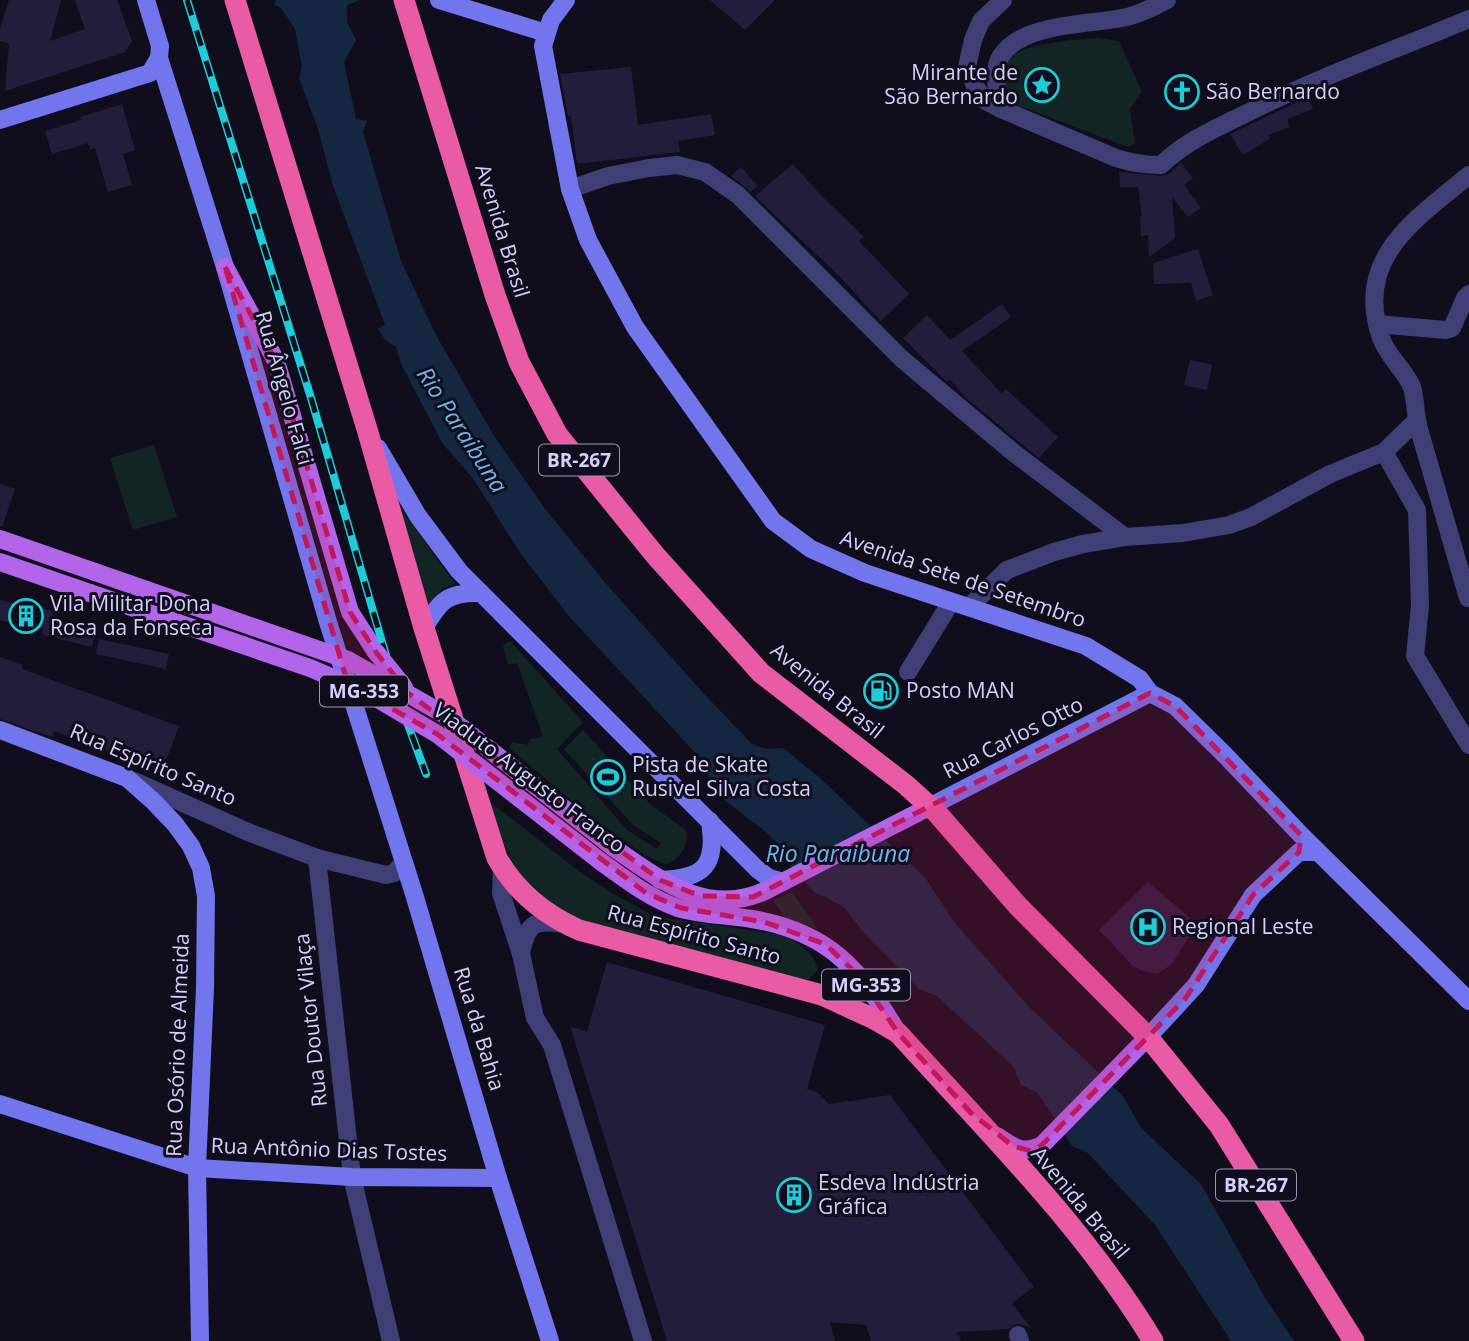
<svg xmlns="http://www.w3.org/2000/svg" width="1469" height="1341" viewBox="0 0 1469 1341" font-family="'Open Sans',sans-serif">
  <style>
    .green { fill: #122524 }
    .water { fill: #152740 }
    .building { fill: #221d3b }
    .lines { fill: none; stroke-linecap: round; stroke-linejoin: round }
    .street { stroke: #3f3f75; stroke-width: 18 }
    .secondary { stroke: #7375ec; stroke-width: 18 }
    .primary { stroke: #b365ea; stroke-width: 18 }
    .highway { stroke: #e95ba4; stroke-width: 21 }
    .rail-casing { stroke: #1dccd7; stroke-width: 8 }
    .rail { stroke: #100e1c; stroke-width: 5; stroke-dasharray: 16; stroke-linecap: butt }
    .primary-bridge { stroke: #b365ea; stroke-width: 18 }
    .marked { fill: #c2185b; fill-opacity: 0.2; stroke: #c2185b; stroke-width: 5; stroke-dasharray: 14 9; stroke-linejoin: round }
    .labels { text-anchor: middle; stroke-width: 6; stroke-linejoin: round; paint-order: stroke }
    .shield { fill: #100e1c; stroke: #9896b7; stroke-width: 2 }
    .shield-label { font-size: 19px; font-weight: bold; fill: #d3d0f9 }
    .poi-label { font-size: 21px; fill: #d3d0f9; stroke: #100e1c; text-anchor: start }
    .street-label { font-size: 21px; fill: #d3d0f9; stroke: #100e1c }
    .water-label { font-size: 23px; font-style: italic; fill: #6bb5eb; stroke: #100e1c }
  </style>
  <rect width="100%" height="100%" fill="#100e1c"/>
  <g class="green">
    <path d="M1098,38L1119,41L1142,92L1130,109L1135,143L1128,147L1019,106L1002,80C1004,72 1005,65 1010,59C1025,42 1076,40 1098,38Z"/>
    <path d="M154,445L177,517L133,530L110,458Z"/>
    <path d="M397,503L455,584L443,588L427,608Z"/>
    <path d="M510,641L583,722L557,749L627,830L657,849L661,843L633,825L564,749L583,730L651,805L686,830C689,845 681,857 668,864C634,859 539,772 508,747L513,742L527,745L531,739L543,737L517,663L508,665L503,645Z"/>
    <path d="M489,801L580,872L612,893L654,916L783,935C798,943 814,952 818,970L809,979H802L570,917C518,890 506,853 489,801Z"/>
    <path d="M792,892L818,929L785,918L773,900Z"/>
  </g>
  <path class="water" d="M276,0H360L347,5V22L356,40L344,62L356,119L367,121L363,132L401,261L436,335L494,436L546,510L608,586L705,695L752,744L767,749L783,748L819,777L926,879L954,922L1029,1007L1122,1095L1142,1129L1201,1184L1264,1296L1294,1341H1231L1155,1225L1088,1153L1072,1146L1038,1093L1021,1085L1013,1066L937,996L919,989L864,933L845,908L826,897L814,892L786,861L781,847L766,832L705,785L709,774L703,761L568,615L521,554L472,477L443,444L402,366L396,347L385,340L378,329L385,325L333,186L318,129L299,78L302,67L295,29L281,8L274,5Z"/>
  <g class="building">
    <path d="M9,0H61L50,41L85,29L75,0H117L132,41L125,52L5,91L9,44L0,41V29Z"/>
    <path d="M710,0H775L745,30Z"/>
    <path d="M631,67L638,125L711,114L715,135L678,141L680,152L577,164L571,116H568L560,74Z"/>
    <path d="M1308,97L1313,109L1287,119L1290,127L1268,135L1270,139L1243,155L1230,134Z"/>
    <path d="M122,104L135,150L123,154L132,185L108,192L95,148L90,150L88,143L52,154L45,131L81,120L80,117Z"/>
    <path d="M1181,163L1193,178L1184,185L1201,208L1188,217L1172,197L1175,238L1149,257L1148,235L1141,236L1140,216H1142L1138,187H1120L1119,172L1161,176L1169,174Z"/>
    <path d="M793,164L817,191L864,237L859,241L909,294L881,321L837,274L755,196Z"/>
    <path d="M741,167L758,186L751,192L731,176Z"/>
    <path d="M1198,249L1213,295L1196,301L1191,283L1154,284L1153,263Z"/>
    <path d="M1002,304L1011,317L962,351L1002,394L1006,389L1058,437L1039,458L965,397L950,380L947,382L903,338L927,315L950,340Z"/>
    <path d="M1190,360L1212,365L1207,390L1184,385Z"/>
    <path d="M0,484L15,489L2,527L0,526Z"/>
    <path d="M0,600L53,611L51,622L95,632L92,647L42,635L43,629L0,620Z"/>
    <path d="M99,639L169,654L166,669L96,654Z"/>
    <path d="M0,657L23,665L22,669L179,726L162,771L54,731L52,737L0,719Z"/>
    <path d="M1148,882L1197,924L1172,964L1157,974L1142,971L1133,966L1099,930Z"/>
    <path d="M607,962L825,1025L807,1089L817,1092L829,1104L890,1095L1034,1287L1012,1303L1031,1328L1020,1324L1014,1325L1008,1329L957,1332L961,1341H871L866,1325L830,1322L835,1341H667L570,1026L587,1032Z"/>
  </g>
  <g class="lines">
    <g class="street">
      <path d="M1003,0L981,21L973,40L967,67L976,88L986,101L1001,109L1116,158C1131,163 1144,165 1161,165C1186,141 1216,128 1247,113C1319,77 1395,50 1469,19"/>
      <path d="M1001,109C998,92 991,71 1001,56C1022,22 1092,25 1127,17C1142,13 1154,7 1167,0"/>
      <path d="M570,189L608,176L649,168L677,165L705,172L738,195L902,359L1014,453L1125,537"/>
      <path d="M1377,324L1446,330L1452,328L1465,298L1469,294"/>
      <path d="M1384,452L1417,510L1420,605L1415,656L1469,745"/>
      <path d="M1468,598C1451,541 1435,485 1419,429C1415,416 1416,400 1412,387C1405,370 1387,356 1381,338C1353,258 1416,219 1469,175"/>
      <path d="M969,607L1007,570L1054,552L1083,544L1125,537L1183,533L1229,525L1251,517L1330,474L1384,452L1416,421"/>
      <path d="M908,672L951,602"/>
      <path d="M134,781L248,832L317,858L386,875L394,873L404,862"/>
      <path d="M317,858L352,1177L391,1341"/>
      <path d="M502,868L501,893L521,954L535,1018L552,1045L643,1341"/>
      <path d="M521,954C527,924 533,919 563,924"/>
      <path d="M1018,1335L1020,1341"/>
    </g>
    <g class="secondary">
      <path d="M146,0L160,46L159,58L225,267L328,622L414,894L498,1178L550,1341"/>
      <path d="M439,0L546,33"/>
      <path d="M566,0L551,20L543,46L570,189L588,240L635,327L773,521L811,549L865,573L1086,646L1140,679L1150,693L1175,706L1224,754L1301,835L1469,1001"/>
      <path d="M0,120L150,73L159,58"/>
      <path d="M378,448L418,516L459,571L757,869L769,878L783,882"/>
      <path d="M424,628C441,600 447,592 481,593"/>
      <path d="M0,730L127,778L153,801L175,824L191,846L201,868L206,896L205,988L197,1168L200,1341"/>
      <path d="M929,807L1150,693"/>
      <path d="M660,880C704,878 717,867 710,821"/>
      <path d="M1148,1037L1196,985L1253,895L1299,852H1318"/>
      <path d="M0,1104L197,1168L352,1177L498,1178"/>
    </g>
    <g class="primary">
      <path d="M225,267L276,361L350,612L376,652"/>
      <path d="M0,539L95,572"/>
      <path d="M0,562L90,593"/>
      <path d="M614,848C660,880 708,918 767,890L929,807"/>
      <path d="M600,861C625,879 649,898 678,908C702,915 728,915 752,919C829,932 860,969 898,1033"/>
      <path d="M997,1136C1013,1147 1023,1155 1042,1145L1148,1037"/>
    </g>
    <g class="highway">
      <path d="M235,0L367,429L424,628L497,858C516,892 543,914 579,930L822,995L874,1019L898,1033C986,1130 1085,1228 1153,1341"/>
      <path d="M404,0L495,295L519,362L557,434L655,555L761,673L906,785L937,813L1018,906L1148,1037L1219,1125L1354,1341"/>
    </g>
    <g class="rail-casing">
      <path id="rail" d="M187,0L311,398L399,700L426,774"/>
    </g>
    <use href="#rail" class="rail"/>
    <g class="primary-bridge">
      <path d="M95,572L348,660L447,716L614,848"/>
      <path d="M90,593L310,668L366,692L437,734L600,861"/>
      <path d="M376,652L404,687"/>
    </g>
  </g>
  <path class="marked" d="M225,267L276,361L350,612L376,652L408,693L660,880L700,896L753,897L1150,693L1175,706L1301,835L1299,852L1253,895L1185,999L1042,1145L1031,1151L1013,1146L971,1113L898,1033L860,977L825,944L764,922L681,908L646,893L437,734L348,684Z"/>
  <defs>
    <g id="sight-ring" transform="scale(1.75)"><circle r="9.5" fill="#100e1c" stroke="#1dccd7" stroke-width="1.5"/><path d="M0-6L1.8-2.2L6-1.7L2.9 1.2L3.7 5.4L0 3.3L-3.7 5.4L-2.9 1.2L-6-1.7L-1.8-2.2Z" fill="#1dccd7"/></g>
    <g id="church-ring" transform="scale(1.75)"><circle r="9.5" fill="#100e1c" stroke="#1dccd7" stroke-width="1.5"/><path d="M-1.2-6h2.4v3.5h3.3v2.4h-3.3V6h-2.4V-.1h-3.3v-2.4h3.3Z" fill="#1dccd7"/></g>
    <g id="building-ring" transform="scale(1.75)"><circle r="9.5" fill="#100e1c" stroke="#1dccd7" stroke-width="1.5"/><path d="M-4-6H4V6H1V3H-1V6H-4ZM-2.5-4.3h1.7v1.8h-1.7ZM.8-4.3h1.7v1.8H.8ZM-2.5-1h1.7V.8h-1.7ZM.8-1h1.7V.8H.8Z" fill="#1dccd7"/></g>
    <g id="fuel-ring" transform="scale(1.75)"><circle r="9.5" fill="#100e1c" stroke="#1dccd7" stroke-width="1.5"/><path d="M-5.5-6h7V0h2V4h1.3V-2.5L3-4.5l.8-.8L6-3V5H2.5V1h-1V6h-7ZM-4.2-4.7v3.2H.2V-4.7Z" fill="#1dccd7"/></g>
    <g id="stadium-ring" transform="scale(1.75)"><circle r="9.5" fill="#100e1c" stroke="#1dccd7" stroke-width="1.5"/><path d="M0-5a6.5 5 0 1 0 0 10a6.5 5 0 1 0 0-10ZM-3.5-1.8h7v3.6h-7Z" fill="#1dccd7"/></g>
    <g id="hospital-ring" transform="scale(1.75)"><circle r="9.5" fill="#100e1c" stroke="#1dccd7" stroke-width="1.5"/><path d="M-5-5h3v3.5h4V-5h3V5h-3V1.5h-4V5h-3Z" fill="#1dccd7"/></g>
  </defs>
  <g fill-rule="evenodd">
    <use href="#sight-ring" x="1042" y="85"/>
    <use href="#church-ring" x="1182" y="92"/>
    <use href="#building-ring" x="26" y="616"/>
    <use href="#fuel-ring" x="881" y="691"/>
    <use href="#stadium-ring" x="608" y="777"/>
    <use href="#hospital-ring" x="1148" y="927"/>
    <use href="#building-ring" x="794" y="1195"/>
  </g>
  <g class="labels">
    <g class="shield">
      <rect x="539" y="444.5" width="80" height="31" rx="5"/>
      <rect x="320" y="675.5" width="88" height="31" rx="5"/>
      <rect x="822" y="969.5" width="88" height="31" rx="5"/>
      <rect x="1216" y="1169.5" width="80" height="31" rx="5"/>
    </g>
    <g class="shield-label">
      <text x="579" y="467">BR-267</text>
      <text x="364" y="698">MG-353</text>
      <text x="866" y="992">MG-353</text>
      <text x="1256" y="1192">BR-267</text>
    </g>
    <g class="poi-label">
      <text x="1018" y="80" text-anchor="end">Mirante de<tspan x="1018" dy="24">São Bernardo</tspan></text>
      <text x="1206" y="99">São Bernardo</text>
      <text x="50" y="611">Vila Militar Dona<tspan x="50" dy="24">Rosa da Fonseca</tspan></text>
      <text x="906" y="698">Posto MAN</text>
      <text x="632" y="772">Pista de Skate<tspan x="632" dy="24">Rusivel Silva Costa</tspan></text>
      <text x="1172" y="934">Regional Leste</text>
      <text x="818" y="1190">Esdeva Indústria<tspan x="818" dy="24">Gráfica</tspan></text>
    </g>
    <g class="street-label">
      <text transform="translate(502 231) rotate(73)" y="7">Avenida Brasil</text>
      <text transform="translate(284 388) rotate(74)" y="7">Rua Ângelo Falci</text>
      <text transform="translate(963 579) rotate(19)" y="7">Avenida Sete de Setembro</text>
      <text transform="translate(827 691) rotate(39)" y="7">Avenida Brasil</text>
      <text transform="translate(1013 738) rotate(-27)" y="7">Rua Carlos Otto</text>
      <text transform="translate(153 765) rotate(23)" y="7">Rua Espírito Santo</text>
      <text transform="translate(529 778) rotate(37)" y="7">Viaduto Augusto Franco</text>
      <text transform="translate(694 935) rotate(15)" y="7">Rua Espírito Santo</text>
      <text transform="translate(311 1020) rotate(-96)" y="7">Rua Doutor Vilaça</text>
      <text transform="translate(479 1029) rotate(73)" y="7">Rua da Bahia</text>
      <text transform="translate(178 1045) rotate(-88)" y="7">Rua Osório de Almeida</text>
      <text transform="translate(329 1150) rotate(2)" y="7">Rua Antônio Dias Tostes</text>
      <text transform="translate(1080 1203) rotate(50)" y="7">Avenida Brasil</text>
    </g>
    <g class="water-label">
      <text transform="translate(462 430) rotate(57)" y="8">Rio Paraibuna</text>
      <text x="838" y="862">Rio Paraibuna</text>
    </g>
  </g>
</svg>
